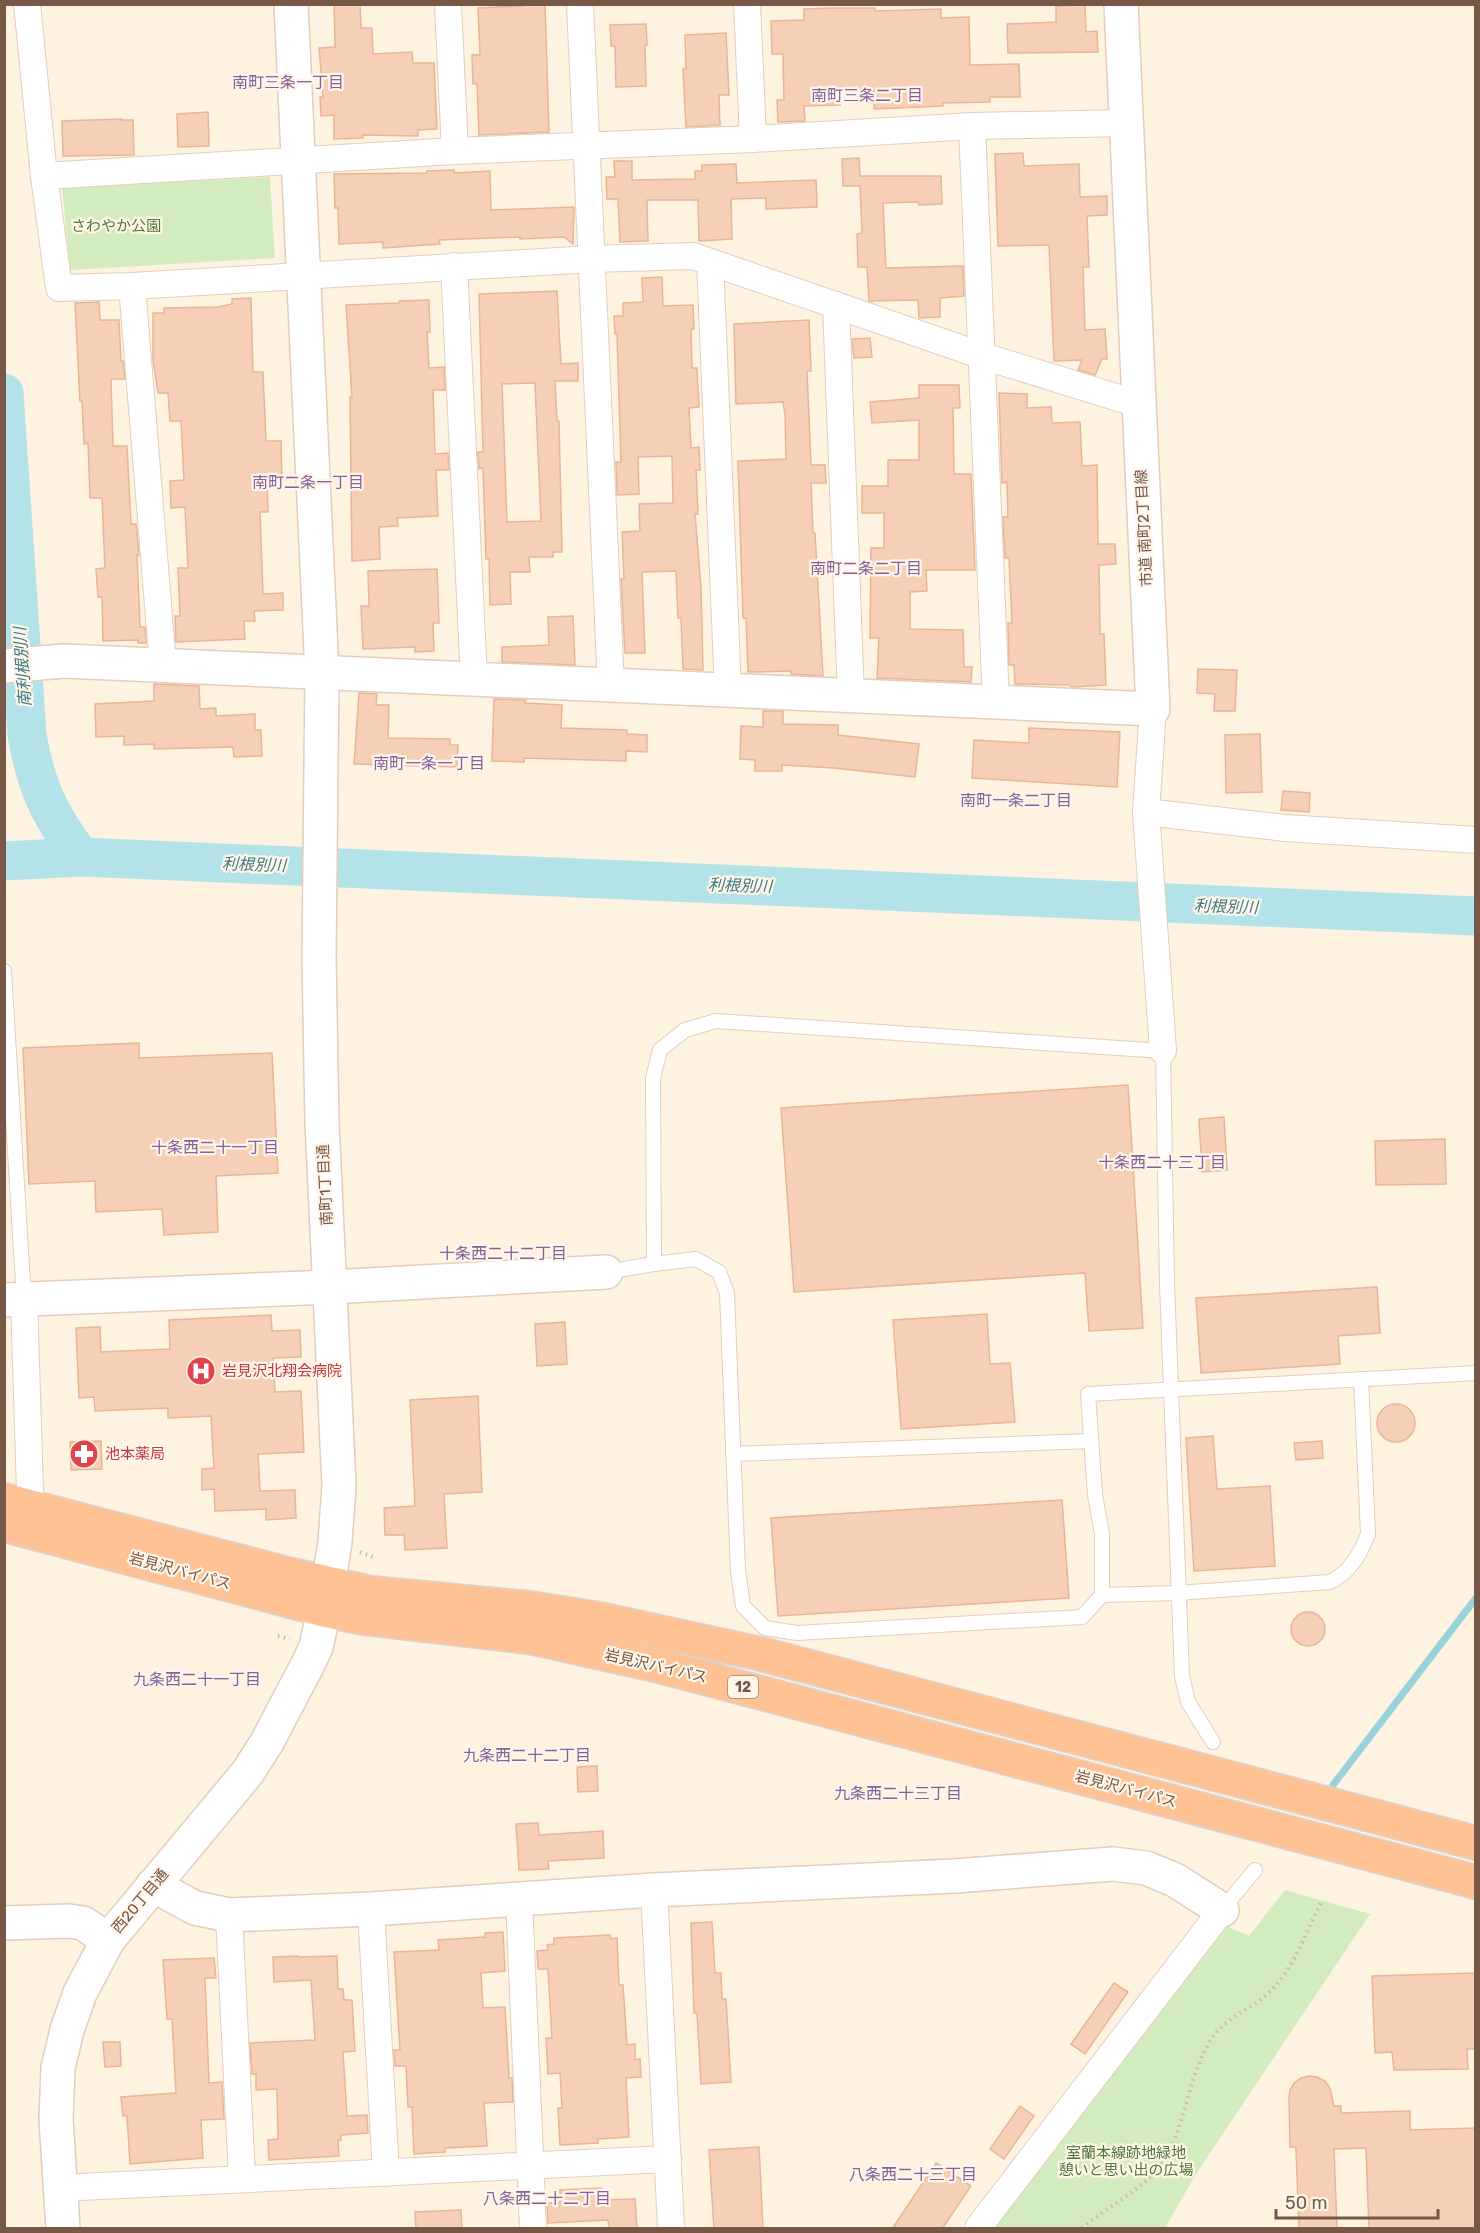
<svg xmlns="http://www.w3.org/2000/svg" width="1480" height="2233" viewBox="0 0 1480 2233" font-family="Rubik,'Noto Sans JP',sans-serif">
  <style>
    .green { fill: #d2ecbf }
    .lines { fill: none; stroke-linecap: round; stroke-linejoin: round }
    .stream { stroke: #9ad2db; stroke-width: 7 }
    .river { stroke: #b4e2e9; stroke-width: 39 }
    .building { fill: #f6cfb7; stroke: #e9b596; stroke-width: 1.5; fill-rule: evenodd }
    .service-casing { stroke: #e3cebc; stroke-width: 16 }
    .minor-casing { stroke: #e3cebc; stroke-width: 28 }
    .tertiary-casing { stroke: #e3cebc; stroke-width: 36 }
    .trunk-casing { stroke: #dcd3cf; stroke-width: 36 }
    .path { stroke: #dab29a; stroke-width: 4; stroke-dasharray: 1.5 4.5; stroke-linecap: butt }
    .service { stroke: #fff; stroke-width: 14 }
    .minor { stroke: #fff; stroke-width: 26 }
    .tertiary { stroke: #fff; stroke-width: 33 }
    .trunk { stroke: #fec295; stroke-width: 33 }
    .labels { text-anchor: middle; stroke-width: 4.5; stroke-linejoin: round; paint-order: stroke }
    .shield { fill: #fff6e9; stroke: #a08777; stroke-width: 1.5 }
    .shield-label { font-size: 14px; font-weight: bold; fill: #775746 }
    .park-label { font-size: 15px; fill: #4d783b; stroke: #fff6e9 }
    .street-label { font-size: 15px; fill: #775746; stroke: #fff6e9 }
    .health-label { font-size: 15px; fill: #be3a42; stroke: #fff6e9; text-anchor: start }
    .neighbourhood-label { font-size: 16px; fill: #87619b; stroke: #fff6e9 }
    .water-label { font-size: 16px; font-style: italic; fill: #3b7a86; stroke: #fff6e9 }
  </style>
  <rect width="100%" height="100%" fill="#fef2e1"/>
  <g class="green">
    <path d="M270,177L275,258L70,270L62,187Z"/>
    <path d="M1285,1890L1370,1914L1196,2174L1165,2228H991L1222,1924L1249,1936Z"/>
  </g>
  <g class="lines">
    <path class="stream" d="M1333,1785L1476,1598"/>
    <g class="river">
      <path d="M4,393L27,735C36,787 49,814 81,857"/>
      <path d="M4,861L81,857L1476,916"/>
    </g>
  </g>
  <g class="building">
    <path d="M334,4H360L361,28H372L373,54L412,52L413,63H434L437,129L418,130V136L363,135V138L334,139V115L321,116L320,97H323L319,48L335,47Z"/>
    <path d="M522,4H545L549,132L479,135L477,84H473L472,55H480L478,8L522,6Z"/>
    <path d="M1085,5L1086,32L1097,31L1098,52L1008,53L1007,24L1056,22V6Z"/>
    <path d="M829,8H875V11L941,9V18L969,17L970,65L1019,64L1020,97H990V102L943,103V106L874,109V91L839,92L840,105L804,106L805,121L778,122L777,100H784L783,54H772L771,21L804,20V9Z"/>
    <path d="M646,24L647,45H645L646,86L616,87L615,46H611L610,25Z"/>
    <path d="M726,33L729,95H719L720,125L686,127L683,69L686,68L685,35Z"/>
    <path d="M208,112L209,146L178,147L177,114Z"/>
    <path d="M122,119V120H133L134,155L63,156L62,121Z"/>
    <path d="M1023,153L1024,166L1079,164L1080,197L1107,196V215L1087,216L1089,267H1083L1085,330L1105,329L1107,359H1102L1095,375L1078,370L1082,360L1054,361L1049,245L998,246L995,154Z"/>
    <path d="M859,158L860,176H941L942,204L919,205L918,202L883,203L886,268L963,266L964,296L940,298V317L919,318L918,300L869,301L867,267H858L857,234L862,233L860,186H843L842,159Z"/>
    <path d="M614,161H632V180L695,179V171H702V165L736,164L737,183L816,180L817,207L766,209V198L731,199L732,239L699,241L698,200H647L648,241L620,242L618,199H607L606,177H615Z"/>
    <path d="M454,170V173L490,171L491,210L574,207L573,244L564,237L520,239V237L439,240L440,244L383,248V242L339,244L338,208H335L334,174L427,173V171Z"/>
    <path d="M662,277L663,306L693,305L694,329H691L692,368H697L699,407L689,408L691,448L699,447L700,470H696L698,514H695L701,588L703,670L683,669L681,618H678L676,571L642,572L645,653H625L621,579H624L622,532L640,531L639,504L673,503L672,456L638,457L639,494L617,495L616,462H621L617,334H615L614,316H623V303L643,302L642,278Z"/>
    <path d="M557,291L561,364L578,363V381H555L557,421H559L562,552H553V557H529L530,572H510L511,604L490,605L489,559H486L483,468L479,469L478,452H483L479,294ZM535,383L541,521L507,522L502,384Z"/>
    <path d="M251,298L253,372H263L266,441H281L282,481H267L268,512H260L263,594L283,593V610L254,611L255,621H244L245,639L176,642L175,616H180L178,568H188L185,507L171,508L170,481L184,480L181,421H170L168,393H158L153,360V313H164V308L218,307L232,304V299Z"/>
    <path d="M429,300L430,332H427L429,368L444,367L445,390H433L435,454L448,453L449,470H436L438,516L397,518L398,526L379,527L380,559L352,561L350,397H352L346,305L399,303V301Z"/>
    <path d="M99,302L100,320H119L121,361H123L125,379H111L113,446H127L131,524H136L139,555H137L140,627H145L146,643H138V640L103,641L102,597H98L96,569L105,568L102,498H90L88,443L84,444L82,401H80L75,303Z"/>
    <path d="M809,320L811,371H807L811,465H825L826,483H811L813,533H815L823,676L791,674V671L748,672L746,618H743L738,461L786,459L785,415L783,402L736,404L734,324Z"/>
    <path d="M870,338L872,357L854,358L852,339Z"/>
    <path d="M919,385H959L960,408H953L954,474H971L975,570H926L927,591L910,592V629L963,630L964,667H972L971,682L877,678L879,638H870L871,548H884V513H862V486H888V460H919V420L872,423L870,402L919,398Z"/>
    <path d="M999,393L1027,394V408L1051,407L1052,423L1080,422L1082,466L1097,465L1098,544H1115L1116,564L1099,565L1100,634H1104L1106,685L1072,687L1069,685L1015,684L1014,665H1009L1008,623H1012L1009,558H1005L1003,517H1008L1007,482L1002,483Z"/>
    <path d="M437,569L439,623H433L434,651L415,652V647L363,649L361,606H369L368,571Z"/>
    <path d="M573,616L575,665L502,662V647L549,645L548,617Z"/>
    <path d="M1198,669L1237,670L1235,711H1214L1215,694L1197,693Z"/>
    <path d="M154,684L199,686L200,709L216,708V716L255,714V730H261L262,756L234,757L233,747L154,749V744L124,745V736L96,737L95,704L154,701Z"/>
    <path d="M359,693L377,694L376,705H389L388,738L450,739V745H458L457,767L354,764Z"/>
    <path d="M494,699L526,700L525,703L562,705L561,728L627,730V734L647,735V752L626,751V761L524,758V762L492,761Z"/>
    <path d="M763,711H783V724L838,725V735L919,744L915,777L834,768L782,765V771H755V760L740,759L741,726L763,727Z"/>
    <path d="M1029,728L1120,732L1117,787L972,778L974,740L1029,743Z"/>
    <path d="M1260,734L1262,792L1226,793L1225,735Z"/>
    <path d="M1283,791L1310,793L1309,812L1281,810Z"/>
    <path d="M139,1043V1058L272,1053L278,1173L216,1176L218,1232L164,1235L162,1209L96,1212L95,1181L29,1184L23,1048Z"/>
    <path d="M1128,1085L1143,1328L1089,1331L1085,1273L794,1292L781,1108Z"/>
    <path d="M1224,1117L1227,1170L1202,1172L1199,1119Z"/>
    <path d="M1445,1139L1446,1184L1376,1185L1375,1141Z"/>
    <path d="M1377,1287L1380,1333L1338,1336L1340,1364L1201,1373L1196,1298Z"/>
    <path d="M987,1314L990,1364L1010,1363L1015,1422L901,1429L893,1320Z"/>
    <path d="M271,1315L272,1331L300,1330L301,1357L273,1358L275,1392L301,1391L304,1452L258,1454L260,1491L295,1490L296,1518L266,1520V1509L215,1511L214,1489L202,1490V1469L214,1468L211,1416L168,1418V1408L95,1411L94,1397L79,1398L76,1328L100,1327L101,1352L170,1349L169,1320Z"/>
    <path d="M565,1322L567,1364L537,1366L535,1324Z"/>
    <path d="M478,1396L482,1492L444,1494L447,1548L405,1550L404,1535H385L384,1508L415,1506L410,1400Z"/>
    <circle cx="1396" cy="1423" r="19"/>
    <path d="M1213,1436L1217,1489L1270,1486L1275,1566L1194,1571L1186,1438Z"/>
    <path d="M101,1441L102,1469L71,1470L70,1442Z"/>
    <path d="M1322,1441L1323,1458L1296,1460L1294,1443Z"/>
    <path d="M1062,1500L1069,1598L778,1616L771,1518Z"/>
    <circle cx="1308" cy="1629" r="17"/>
    <path d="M597,1766L598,1791L578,1792L577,1767Z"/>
    <path d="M538,1823L539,1835L603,1831L604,1858L548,1861L549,1869L519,1870L516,1824Z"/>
    <path d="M712,1922L715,1973H721L722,1999H726L731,2082L701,2084L697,2013H694L691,1923Z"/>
    <path d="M503,1932L505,1971L481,1973L483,2008L505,2007L509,2078H512L513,2102L484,2103L487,2146L445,2148V2152L414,2154L412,2107H408L406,2066H395L394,2050H400L394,1952L439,1950L438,1940L485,1937V1933Z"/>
    <path d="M610,1935L611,1939L617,1938L619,1985H623L627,2045L635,2044V2060L640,2059L641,2077L626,2078L629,2137L598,2139V2143L560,2145L558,2108H562L560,2073L548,2074L546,2038H552L548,1969H538L537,1951L548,1950L547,1945L554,1944V1938Z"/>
    <path d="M298,1956V1957L337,1956L338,1989H343L344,2000H352L355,2051L343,2052L347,2116L367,2115L368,2133L341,2135V2140H338L339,2156L269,2160L268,2140L278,2139L277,2089L256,2090V2074H252L250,2043L315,2040L311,1980L274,1982L273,1957Z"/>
    <path d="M214,1958L216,1978H205L209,2083L222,2082L224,2119L201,2120L203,2158L130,2164L127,2116H123L121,2097L176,2093L172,2019H167L163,1960Z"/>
    <path d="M1476,1973V2049H1467L1468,2069L1394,2070L1392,2052L1375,2053L1372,1976Z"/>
    <path d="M1114,1983L1128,1992L1085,2054L1071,2044Z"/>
    <path d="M103,2042H120L121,2066L105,2067Z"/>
    <path d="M1309,2076L1317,2077L1325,2081L1330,2088L1334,2106H1341V2113L1410,2111V2130L1476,2128V2229H1369L1366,2148L1334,2149L1337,2229H1299L1296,2149V2147H1290L1289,2098L1290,2090L1294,2083L1301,2078Z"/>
    <path d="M1020,2106L1034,2116L1004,2159L990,2149Z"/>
    <path d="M759,2147L763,2229H714L709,2150Z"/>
    <path d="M936,2163L971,2186L942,2229H892Z"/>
    <path d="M601,2188L602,2200L635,2199L637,2229H609L608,2220L548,2223L547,2203H560V2190Z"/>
    <path d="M461,2210L462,2229H416L415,2212Z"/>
  </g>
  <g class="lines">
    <g class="service-casing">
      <g id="service">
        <path d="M4,971L24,1299"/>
        <path d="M654,1264L696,1259L719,1272L727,1293L738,1571L743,1606L765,1628L797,1633L1082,1617L1102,1595V1534L1095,1495L1088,1394L1476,1373"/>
        <path d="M606,1272L654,1264L653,1078L660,1050L685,1030L716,1021L1163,1051L1167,1284L1182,1676L1188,1702L1213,1742"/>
        <path d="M733,1454L1091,1441"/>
        <path d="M1102,1595L1178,1593L1330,1582C1349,1573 1361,1553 1368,1534L1361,1379"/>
        <path d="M1222,1910L1255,1870"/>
      </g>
    </g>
    <g class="minor-casing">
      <g id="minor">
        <path d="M27,4L44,176L59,288L132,286L592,259L693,256L983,356L1138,404"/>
        <path d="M448,4L455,151"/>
        <path d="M580,4L611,686"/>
        <path d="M747,4L753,139"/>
        <path d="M972,126L996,703"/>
        <path d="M44,176L455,151L753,139L972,126L1126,123"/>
        <path d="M710,262L728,691"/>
        <path d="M454,266L474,679"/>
        <path d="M132,286L163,666"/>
        <path d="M836,305L851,697"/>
        <path d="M1153,709L1146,812L1163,1051"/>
        <path d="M1146,812L1285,828L1476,840"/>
        <path d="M24,1299L31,1523"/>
        <path d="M654,1890L671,2228"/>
        <path d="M519,1898L533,2228"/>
        <path d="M371,1909L386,2173"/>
        <path d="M229,1915L242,2179"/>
        <path d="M59,2188L668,2159"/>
        <path d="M978,2228L1222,1910"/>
      </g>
    </g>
    <g class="tertiary-casing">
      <g id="tertiary">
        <path d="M4,666L64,661L1153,709L1121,4"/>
        <path d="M4,1300L330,1287L606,1272"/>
        <path d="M153,1885L195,1908L229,1915L371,1909L654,1890L954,1876L1113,1864L1146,1868L1175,1880L1222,1910"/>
        <path d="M4,1923L69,1921L83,1923L108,1940"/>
        <path d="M63,2228L56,2119L58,2068L67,2030L80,1993L108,1940L248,1772L267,1742L308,1664L316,1647L324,1610L335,1542L339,1486L322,1122L319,958L322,673L291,4"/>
      </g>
    </g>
    <g class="trunk-casing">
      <g id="trunk">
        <path d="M4,1500L284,1573L372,1593L530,1608L600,1619L761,1654L1476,1843"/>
        <path d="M4,1525L324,1610L364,1618L529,1637L663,1667L1476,1882"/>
      </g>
    </g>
    <g class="path">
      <path d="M360,1552L376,1558"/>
      <path d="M278,1636L290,1639"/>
      <path d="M1082,2228C1112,2203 1152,2186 1170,2150C1187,2114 1190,2072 1212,2038C1226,2018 1247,2011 1265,1996C1294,1972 1304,1934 1321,1903"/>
    </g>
    <use href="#service" class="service"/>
    <use href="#minor" class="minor"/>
    <use href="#tertiary" class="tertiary"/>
    <use href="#trunk" class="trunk"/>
  </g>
  <defs>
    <g id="hospital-disc" transform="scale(1.5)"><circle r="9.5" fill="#e0444e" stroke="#fff6e9"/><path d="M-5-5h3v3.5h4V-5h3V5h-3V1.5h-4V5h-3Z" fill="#fff"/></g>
    <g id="pharmacy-disc" transform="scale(1.5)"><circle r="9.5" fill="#e0444e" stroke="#fff6e9"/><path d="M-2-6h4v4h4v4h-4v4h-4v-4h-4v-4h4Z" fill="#fff"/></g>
  </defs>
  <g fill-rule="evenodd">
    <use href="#hospital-disc" x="201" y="1371"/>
    <use href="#pharmacy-disc" x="84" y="1454"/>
  </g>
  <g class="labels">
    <rect class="shield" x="728" y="1676" width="30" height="22" rx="4.5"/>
    <g class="shield-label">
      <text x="743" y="1692">12</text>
    </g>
    <g class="park-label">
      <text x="116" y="231">さわやか公園</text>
      <text x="1126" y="2158">室蘭本線跡地緑地<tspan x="1126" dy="17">憩いと思い出の広場</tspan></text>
    </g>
    <g class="street-label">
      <text transform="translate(1144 528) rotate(-93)" y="5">市道 南町2丁目線</text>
      <text transform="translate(325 1185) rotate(-93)" y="5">南町1丁目通</text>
      <text transform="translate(180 1571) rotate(15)" y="5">岩見沢バイパス</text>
      <text transform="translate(656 1666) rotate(13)" y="5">岩見沢バイパス</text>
      <text transform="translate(1126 1789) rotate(15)" y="5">岩見沢バイパス</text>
      <text transform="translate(140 1901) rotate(-50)" y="5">西20丁目通</text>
    </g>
    <g class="health-label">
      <text x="222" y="1376">岩見沢北翔会病院</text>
      <text x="105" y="1459">池本薬局</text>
    </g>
    <g class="neighbourhood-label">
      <text x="288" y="88">南町三条一丁目</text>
      <text x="867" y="101">南町三条二丁目</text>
      <text x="308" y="488">南町二条一丁目</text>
      <text x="866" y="574">南町二条二丁目</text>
      <text x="429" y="769">南町一条一丁目</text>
      <text x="1016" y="806">南町一条二丁目</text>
      <text x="215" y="1153">十条西二十一丁目</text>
      <text x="1162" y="1168">十条西二十三丁目</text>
      <text x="503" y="1259">十条西二十二丁目</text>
      <text x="197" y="1685">九条西二十一丁目</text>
      <text x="527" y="1761">九条西二十二丁目</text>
      <text x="898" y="1799">九条西二十三丁目</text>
      <text x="913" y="2180">八条西二十三丁目</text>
      <text x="547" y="2204">八条西二十二丁目</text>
    </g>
    <g class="water-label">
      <text transform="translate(22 667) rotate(-94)" y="6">南利根別川</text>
      <text transform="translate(254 864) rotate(2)" y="6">利根別川</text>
      <text transform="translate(740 885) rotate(2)" y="6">利根別川</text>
      <text transform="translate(1226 906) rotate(2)" y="6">利根別川</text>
    </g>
  </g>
  <rect width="1480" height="2233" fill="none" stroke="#775746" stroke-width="12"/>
  <path d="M1276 2209v9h162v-9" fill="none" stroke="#775746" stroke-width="3"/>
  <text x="1285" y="2209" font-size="18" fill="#775746" stroke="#fff6e9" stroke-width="4.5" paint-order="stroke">50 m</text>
</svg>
